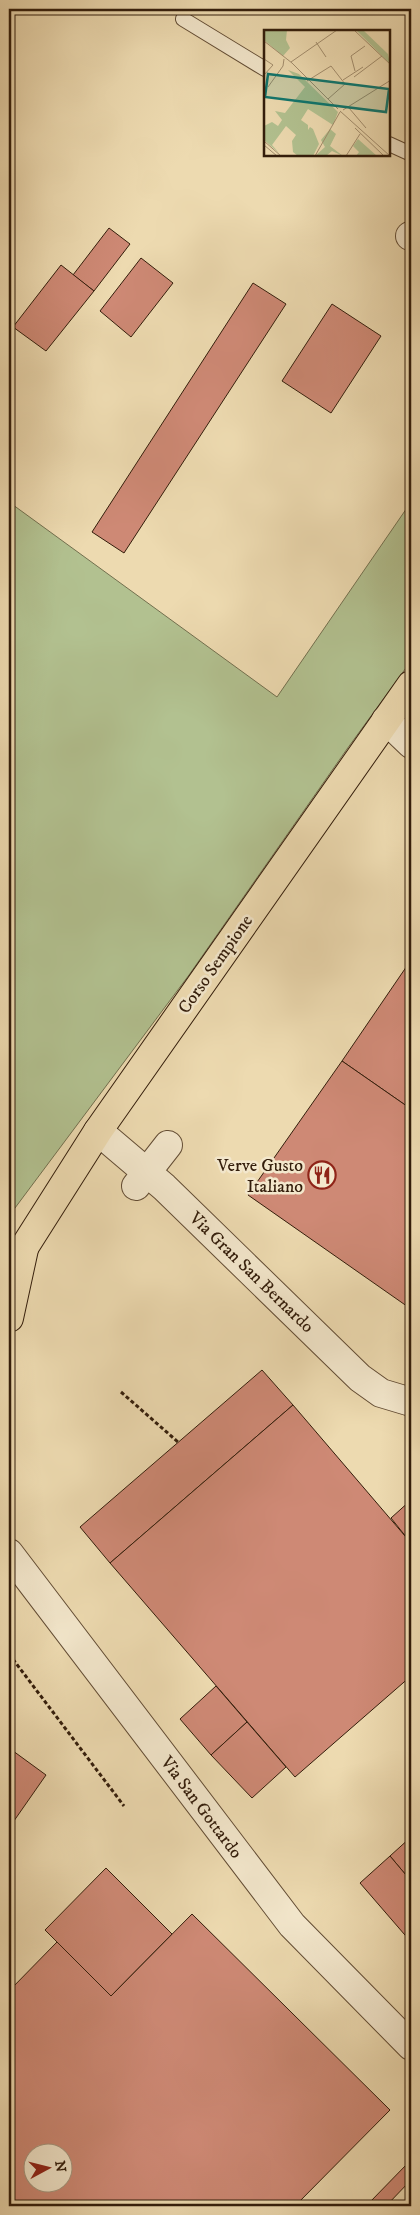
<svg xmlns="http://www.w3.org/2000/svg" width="420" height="2215" viewBox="0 0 420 2215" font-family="'IM FELL DW Pica',serif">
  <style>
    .green { fill: #b2c190; stroke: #726f4e }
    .building { fill: #ce8975; stroke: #331d0b; fill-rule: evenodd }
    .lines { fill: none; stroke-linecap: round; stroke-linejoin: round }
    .service-casing { stroke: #624c34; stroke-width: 16 }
    .minor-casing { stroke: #624c34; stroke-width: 30 }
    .primary-casing { stroke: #331d0b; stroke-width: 30 }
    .path { stroke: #331d0b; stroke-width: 3; stroke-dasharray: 4 2.5; stroke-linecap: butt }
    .service { stroke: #f3e7cc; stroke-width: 14 }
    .minor { stroke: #f3e7cc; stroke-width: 28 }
    .primary { stroke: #eddab0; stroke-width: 28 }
    .labels { text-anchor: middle; stroke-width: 5; stroke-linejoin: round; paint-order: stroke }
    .street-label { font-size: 18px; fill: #331d0b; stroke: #f3e7cc }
    .poi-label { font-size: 18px; fill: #331d0b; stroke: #f3e7cc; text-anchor: end }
    .inset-road { fill: none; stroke: #a38e6e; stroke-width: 1 }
    .view { fill: #0f766e; fill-opacity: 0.15; stroke: #0f766e; stroke-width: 2.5 }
    .inset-edge { fill: none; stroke: #331d0b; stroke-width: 2.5 }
  </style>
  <rect width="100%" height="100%" fill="#eddab0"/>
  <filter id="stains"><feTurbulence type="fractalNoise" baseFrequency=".004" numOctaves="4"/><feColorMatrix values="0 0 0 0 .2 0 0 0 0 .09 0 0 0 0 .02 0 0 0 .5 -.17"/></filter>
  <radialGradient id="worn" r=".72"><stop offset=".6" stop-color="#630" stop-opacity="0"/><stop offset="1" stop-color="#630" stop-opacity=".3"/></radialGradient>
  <path class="green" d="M9,502L277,697L411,502V661L347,749L189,975L9,1216Z"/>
  <g class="building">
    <path d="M109,228L130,244L94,291L73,275Z"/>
    <path d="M141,258L173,283L131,337L100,311Z"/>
    <path d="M61,265L94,291L46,351L13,327Z"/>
    <path d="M253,283L286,304L124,553L92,532Z"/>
    <path d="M332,304L381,336L331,413L282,381Z"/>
    <path d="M411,960V1109L342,1061Z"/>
    <path d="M342,1061L411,1109V1309L248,1195Z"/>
    <path d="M262,1370L293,1405L110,1563L80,1527Z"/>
    <path d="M293,1405L411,1543V1676L295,1777L110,1563Z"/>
    <path d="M411,1500V1543L391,1518Z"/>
    <path d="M216,1686L247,1722L211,1755L180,1719Z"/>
    <path d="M247,1722L286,1767L252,1798L211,1755Z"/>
    <path d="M9,1748L46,1775L9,1828Z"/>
    <path d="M411,1837V1881L390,1856Z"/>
    <path d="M390,1856L411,1881V1942L360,1883Z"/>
    <path d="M106,1868L172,1934L111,1996L45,1930Z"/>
    <path d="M192,1914L390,2110L295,2206H9V1991L57,1942L111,1996ZM32,2152H62V2182H32Z"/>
    <path d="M408,2163L411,2166V2180L386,2206H374L370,2202Z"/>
  </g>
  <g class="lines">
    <g class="service-casing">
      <g id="service">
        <path d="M183,19L265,69"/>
        <path d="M389,144L411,154"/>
      </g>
    </g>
    <g class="minor-casing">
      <g id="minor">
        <path d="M410,236H411"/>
        <path d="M386,720L411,744"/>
        <path d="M98,1131L164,1187L360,1378L381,1393L411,1402"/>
        <path d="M136,1186L168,1145"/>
        <path d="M9,1553L292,1925L411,2046"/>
      </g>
    </g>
    <g class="primary-casing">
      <g id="primary">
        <path d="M9,1267L25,1246L98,1131L411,685"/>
        <path d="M9,1318L24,1249"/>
      </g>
    </g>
    <g class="path">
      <path d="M121,1392L178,1442"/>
      <path d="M9,1654L124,1806"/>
    </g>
    <use href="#service" class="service"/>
    <use href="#minor" class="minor"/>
    <use href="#primary" class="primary"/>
  </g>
  <defs>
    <g id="restaurant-ring" transform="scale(1.4375)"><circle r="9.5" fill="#f3e7cc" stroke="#8f2418" stroke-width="1.5"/><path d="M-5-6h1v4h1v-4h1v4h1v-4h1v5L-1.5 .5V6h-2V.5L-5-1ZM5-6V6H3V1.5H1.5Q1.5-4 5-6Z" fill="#8f2418"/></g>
  </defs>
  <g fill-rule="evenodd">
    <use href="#restaurant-ring" x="322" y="1175"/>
  </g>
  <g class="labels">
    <g class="street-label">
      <text transform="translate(215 964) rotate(-55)" y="6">Corso Sempione</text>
      <text transform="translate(252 1272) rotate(44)" y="6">Via Gran San Bernardo</text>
      <text transform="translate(202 1807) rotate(53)" y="6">Via San Gottardo</text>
    </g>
    <g class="poi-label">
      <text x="303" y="1171">Verve Gusto<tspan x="303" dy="21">Italiano</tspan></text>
    </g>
  </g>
  <g transform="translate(264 30)">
    <rect width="126" height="126" fill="#eddab0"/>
    <path d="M0,0H23L22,10L26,18L19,26L0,10ZM92,0H99L124,24L126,34ZM24,40L35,44L74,82L69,95L44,79L37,90L44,95V100L46,97L49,99L55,114L49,126H34L29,122L28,111L32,105L22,96L8,115L15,123L0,110V96L8,92L14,96L18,90L11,81L21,83L41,57ZM66,99L72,104L66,116L79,126L68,121L62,126H51L61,117L57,110ZM94,109L113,126H92L95,122L89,116Z" fill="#b2c190"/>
    <path class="inset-road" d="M90,0L127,35M0,11L28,33L74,79M52,12L62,27M0,29L9,35L0,45M27,32L73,0M91,41L87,26L101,16M90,47L118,26M79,50L99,37M43,51L67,36L81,54L64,69M4,57L19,36L20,29M85,78L102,98M79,80L127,50M76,81L126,126M91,98L120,126M0,111L17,126M0,115L13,126M51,126L76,82M82,126L96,104"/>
    <path class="view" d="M4,44L125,59L122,82L1,67Z"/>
    <rect width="126" height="126" class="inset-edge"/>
  </g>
  <rect width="420" height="2215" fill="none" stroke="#eddab0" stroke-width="30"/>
  <rect x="10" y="10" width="400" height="2195" fill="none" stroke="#331d0b" stroke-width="2.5"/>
  <rect x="15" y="15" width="390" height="2185" fill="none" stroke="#331d0b"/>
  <g transform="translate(48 2168) rotate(83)"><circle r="24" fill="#f3e7cc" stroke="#a6967f"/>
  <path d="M0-4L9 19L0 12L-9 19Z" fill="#8f2418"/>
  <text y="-8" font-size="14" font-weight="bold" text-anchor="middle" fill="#331d0b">N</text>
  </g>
  <rect width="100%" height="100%" filter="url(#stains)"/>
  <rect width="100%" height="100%" fill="url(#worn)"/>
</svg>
